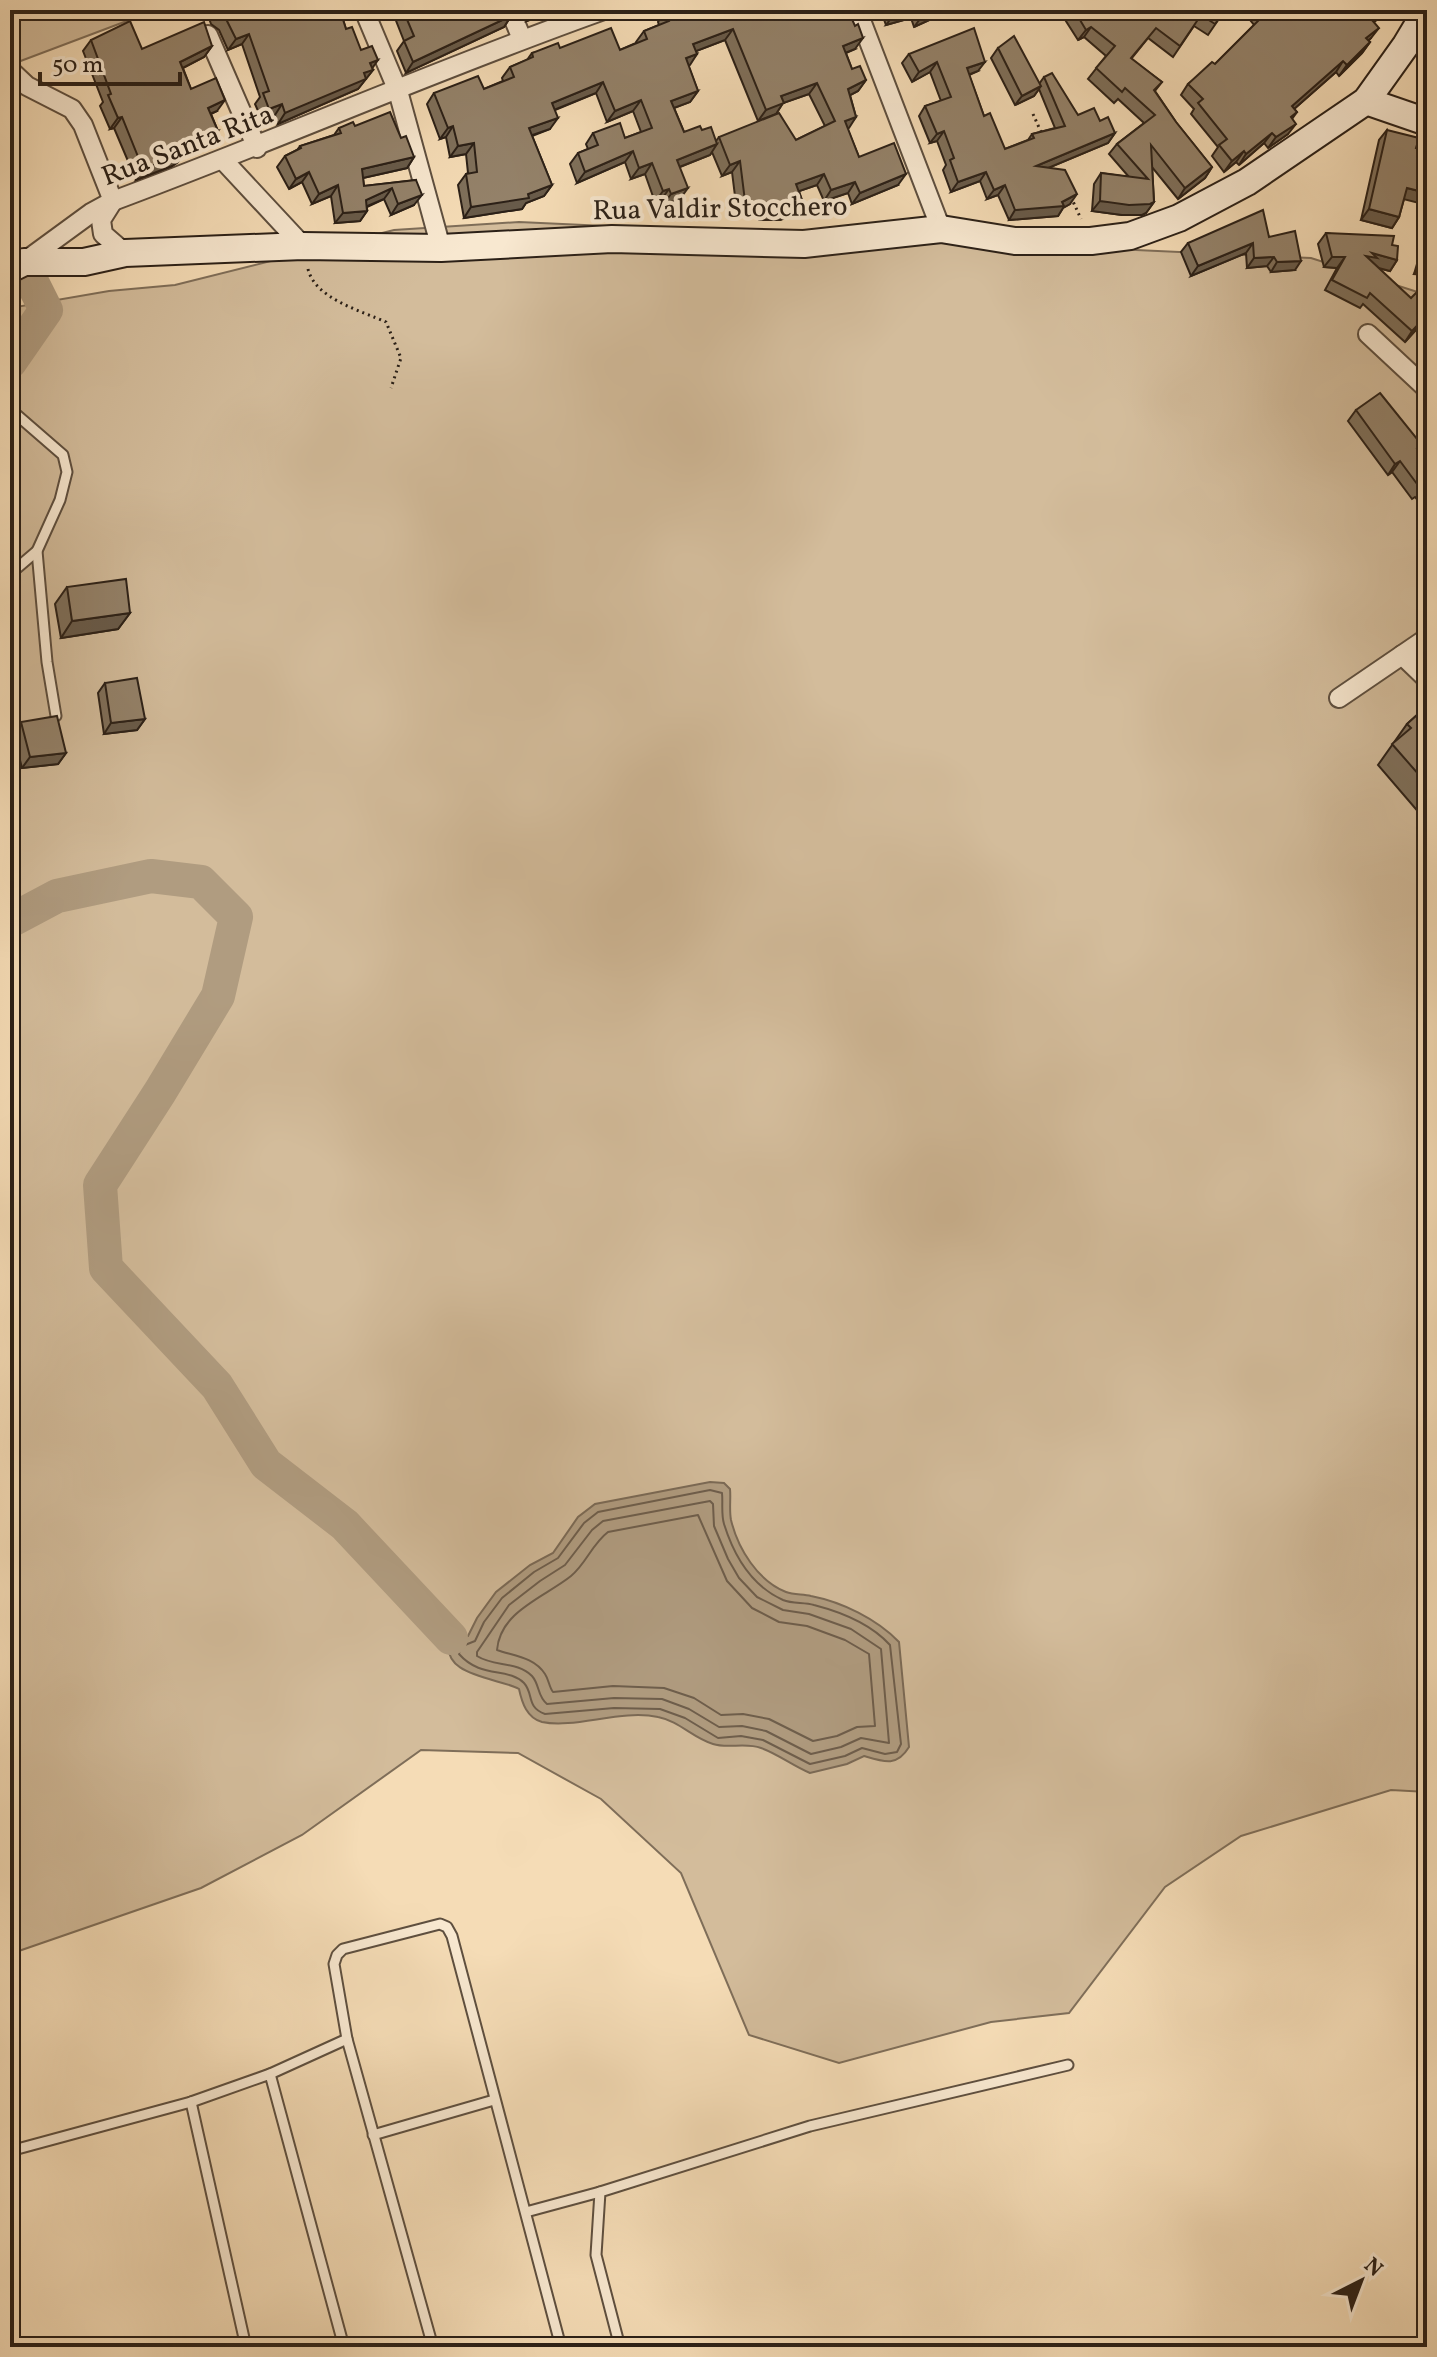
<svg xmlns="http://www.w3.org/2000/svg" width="1437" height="2357" viewBox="0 0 1437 2357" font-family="Vollkorn,serif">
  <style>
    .green { fill: #d3bc9b; stroke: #7f6e59; stroke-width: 2 }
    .water { fill: #b09c80; stroke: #7b6a56; stroke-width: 2 }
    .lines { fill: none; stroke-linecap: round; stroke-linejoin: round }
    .shore { stroke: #6e5e4c; stroke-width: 2 }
    .river { stroke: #b09c80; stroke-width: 34 }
    .lane-casing { stroke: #5e4f3f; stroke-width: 13 }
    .street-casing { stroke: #5e4f3f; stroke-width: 22 }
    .secondary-casing { stroke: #2b2017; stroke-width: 30 }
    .path { stroke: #2b2017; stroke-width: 3; stroke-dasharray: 2 4; stroke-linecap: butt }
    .lane { stroke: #f8e8d0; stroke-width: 9 }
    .street { stroke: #f8e8d0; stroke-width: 18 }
    .secondary { stroke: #f8e8d0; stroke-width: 26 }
    .wall { fill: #7f705b; stroke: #2b2017; stroke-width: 2; fill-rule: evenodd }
    .shaded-wall { fill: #685b4a; stroke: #2b2017; stroke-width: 2 }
    .building { fill: #94826a; stroke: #2b2017; stroke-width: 2 }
    .labels { text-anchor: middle; stroke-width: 8; stroke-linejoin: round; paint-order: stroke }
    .street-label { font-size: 28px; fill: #2b2017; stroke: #f8e8d0 }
  </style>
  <rect width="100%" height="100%" fill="#f5dcb6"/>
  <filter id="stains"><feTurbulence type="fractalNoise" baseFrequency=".0025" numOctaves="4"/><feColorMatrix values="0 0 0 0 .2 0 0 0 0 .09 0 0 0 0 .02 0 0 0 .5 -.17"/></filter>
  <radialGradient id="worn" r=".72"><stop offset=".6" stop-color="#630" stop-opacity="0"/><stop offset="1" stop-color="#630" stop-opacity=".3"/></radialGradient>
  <g class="green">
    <path d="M10,10H156L10,65Z"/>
    <path d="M519,222L1311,258L1427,295V1792L1391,1790L1241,1836L1165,1887L1069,2013L991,2022L839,2063L749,2035L681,1873L601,1799L518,1753L421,1750L302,1835L201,1888L10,1954V308L109,291L175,285L394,230Z"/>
  </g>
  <path class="water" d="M710,1482L724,1483L730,1489C731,1498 729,1510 731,1520C738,1549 758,1581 786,1592C794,1595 803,1594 811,1596C842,1602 877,1619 899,1642L909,1747C897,1767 884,1762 864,1756L847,1764L810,1773C793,1766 778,1754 761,1748C745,1742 728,1749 713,1744C693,1738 679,1721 658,1717C621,1709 575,1729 542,1722C527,1718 522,1703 519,1689C500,1678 436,1676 451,1638L468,1636L477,1618L496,1592L530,1565L553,1553L578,1517L595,1504Z"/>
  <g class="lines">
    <g class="shore">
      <path d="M710,1490L722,1493C723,1503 721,1514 724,1524C734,1556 752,1586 783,1600C793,1604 804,1602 814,1605C841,1612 871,1624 890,1645L901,1744L897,1752L885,1754L862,1748L845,1756L810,1764L763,1740L741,1736L718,1738L685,1718L660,1709L614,1708L545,1714C526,1707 534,1694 524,1683C508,1667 481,1679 459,1654L460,1647L475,1641L484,1622L502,1598L534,1572L558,1558L584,1523L598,1512Z"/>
      <path d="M710,1501L713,1504L714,1526L728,1559L739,1578L757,1597L783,1610L809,1614L851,1629L881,1649L889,1743L861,1738L841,1747L811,1754L766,1731L742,1726L719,1727L689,1709L662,1699L614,1698L547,1704C537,1696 540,1685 532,1676C517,1661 494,1667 477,1656V1652L509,1605L540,1581L565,1565L592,1530L603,1521Z"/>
      <path d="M698,1515L727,1581L752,1608L779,1622L807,1626L845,1640L869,1654L875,1726L857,1727L837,1736L813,1741L769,1719L743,1714L721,1715L694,1698L664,1688L613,1686L553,1692C549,1687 549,1680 545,1674C534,1657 514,1656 497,1650C500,1611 545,1597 571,1576C586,1564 592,1544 608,1532Z"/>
    </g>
    <g class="river">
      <path d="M10,362L46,310L31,280"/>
      <path d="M10,921L57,896L151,876L201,882L236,917L218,996L160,1092L100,1185L106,1268L217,1386L266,1464L345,1525L451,1638"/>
    </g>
    <g class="lane-casing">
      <g id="lane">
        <path d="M10,409L63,455L67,472L60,500L37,551L47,662L56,716"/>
        <path d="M10,574L37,551"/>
        <path d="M270,2074L347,2039"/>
        <path d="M191,2102L246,2347"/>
        <path d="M373,2135L494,2100"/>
        <path d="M10,2151L191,2102L270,2074L344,2347"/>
        <path d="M526,2212L600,2192"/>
        <path d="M433,2347L347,2039L334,1964L337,1955L343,1949L440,1924L447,1927L452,1936L561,2347"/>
        <path d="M620,2347L596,2255L600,2192L810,2126L1068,2065"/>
      </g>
    </g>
    <g class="street-casing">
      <g id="street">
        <path d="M364,10L398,91L441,248"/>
        <path d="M510,10L522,39"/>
        <path d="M857,10L941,229"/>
        <path d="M208,35L257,148"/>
        <path d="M10,70L27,86L72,109L83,125L113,201L101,220L103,234L125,253"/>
        <path d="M223,160L303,246"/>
        <path d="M24,262L91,213L113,201C277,140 438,69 604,10"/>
        <path d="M1368,334L1427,389"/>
        <path d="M1402,655L1427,679"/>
        <path d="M1339,698L1427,638"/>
      </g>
    </g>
    <g class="secondary-casing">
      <g id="secondary">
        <path d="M1366,101L1427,122"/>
        <path d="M10,269L24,262H84L125,253L303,246L441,248L612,239L804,244L941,229L1015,241H1091L1130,236L1179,218L1247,182L1366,101L1406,45L1427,10"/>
      </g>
    </g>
    <g class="path">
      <path d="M1033,114L1041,132"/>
      <path d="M1071,197L1081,219"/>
      <path d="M308,269C315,299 362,311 386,322L401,358L391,388"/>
    </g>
    <use href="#lane" class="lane"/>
    <use href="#street" class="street"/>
    <use href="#secondary" class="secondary"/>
  </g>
  <g class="wall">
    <path d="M206,10H340L346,29L361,50L373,70L358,89L278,124L275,115L262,120L255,104L260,97L242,44L228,50L219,30L211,24Z"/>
    <path d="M400,10H509L511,16L504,27L406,73L397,51L404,41L395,18Z"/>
    <path d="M522,10H556L527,21Z"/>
    <path d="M882,10H951L914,27L911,18L886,25L881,11Z"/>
    <path d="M1070,10H1225L1208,35L1194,26L1173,57L1148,38L1131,59L1162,82L1155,91L1176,122L1212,167L1205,178L1178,199L1152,167L1154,202L1146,213L1142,215H1122L1092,211L1094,184L1101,173L1129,177L1109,154L1117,144L1144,123L1118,99L1114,103L1088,79L1106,56L1084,37L1078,40L1064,18Z"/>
    <path d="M1242,10H1389L1374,22L1371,38L1368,41L1370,42L1362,53L1339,76L1336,72L1294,109L1297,112L1292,119L1288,134L1268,148L1264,143L1239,165L1236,162L1224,172L1212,156L1218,147L1191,114L1194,109L1181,95L1188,84L1215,64L1254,25Z"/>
    <path d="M665,11L855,49L846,53L852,69L866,80L858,91L850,95L856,117L847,128L859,157L898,185L852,204L848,193L824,201L817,185L799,191L803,203L796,214L780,220H760V214L737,212L732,172L722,176L712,152L710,155L680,167V199L663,205L661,200L655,202L645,174L631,179L625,162L577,183L570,164L578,153L588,149L586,144L593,133L625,138L641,132L633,111L607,122L596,93L555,110L550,129L532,136L552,185L544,196L526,203L522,209L464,218L458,185L466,174L468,173L466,154L450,157L446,137L440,139L427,104L434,93L484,89L503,81L502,78L510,67L527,60L532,53L560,48L620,50L636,43V42L644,31L659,25L658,22ZM725,40L758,121L776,114L783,103L809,94L825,126L796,140L719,137L716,141L702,130L684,132L674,108L690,102L698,91L688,65L697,54L696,51Z"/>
    <path d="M91,40L142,49L212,46L204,57L183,68L191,89L217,111L211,114L218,131L210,142L184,153L178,162L172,166L136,180L114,128L110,129L100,106L103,102L83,51Z"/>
    <path d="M998,48L1039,84L1044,77L1078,115L1100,121L1115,133L1108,143L1048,168L1070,204L1063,208L1058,216L1009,220L998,195L987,199L980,181L951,192L943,170L946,165L937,141L930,143L919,116L925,106L941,101L930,72L912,82L902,63L909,54L978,71L969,75L984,116L1005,149L1028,140L1032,134L1055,128L1039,89L1034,96L1015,105L991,58Z"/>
    <path d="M355,126L401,138L414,157L407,168L363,178L364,186L416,180L414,205L391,215L384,199L367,207V211L360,221L335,223L331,196L312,204L302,182L289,189L277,167L285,156L297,150L300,146L334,135L339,128Z"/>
    <path d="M1387,130L1404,199L1399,217L1392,228L1361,220L1379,140Z"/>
    <path d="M1326,233L1392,245L1397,260L1390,271L1378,268L1427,317L1405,342L1363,304L1360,308L1325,290L1337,268L1324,267L1318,244Z"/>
    <path d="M1269,237L1295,270L1271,272L1267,266L1247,268L1246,253L1191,276L1181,252L1188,243Z"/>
    <path d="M1427,240V275L1414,274L1422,247Z"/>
    <path d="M1356,410L1422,445L1418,450L1427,462V512L1415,497L1412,499L1392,472L1388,475L1348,421Z"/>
    <path d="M67,587L130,613L118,629L61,638L55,604Z"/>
    <path d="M105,683L145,719L137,730L104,734L98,693Z"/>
    <path d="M1427,706V822L1378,765L1407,724Z"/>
    <path d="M21,722L66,753L58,764L22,768L13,733Z"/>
  </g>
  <g class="shaded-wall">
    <path d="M535,10H556L527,21Z"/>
    <path d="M917,10L911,18L886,25L892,17Z"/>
    <path d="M939,10H951L914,27L920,19Z"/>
    <path d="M1384,10H1389L1364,30L1372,20Z"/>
    <path d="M511,16L504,27L406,73L413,62Z"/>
    <path d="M1091,27L1084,37L1078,40L1086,30Z"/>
    <path d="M1379,28L1371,38L1358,49L1366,38Z"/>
    <path d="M733,29L725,40L686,55L693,44Z"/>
    <path d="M249,34L242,44L228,50L236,39Z"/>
    <path d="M863,38L855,49L835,57L843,46Z"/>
    <path d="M1370,42L1362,53L1339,76L1347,65Z"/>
    <path d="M212,46L204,57L173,73L180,62Z"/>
    <path d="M697,54L690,65L678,69L686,58Z"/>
    <path d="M378,60L371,70H373L358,89L278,124L285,113L370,63Z"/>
    <path d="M1343,61L1336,72L1285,117L1292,106Z"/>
    <path d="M937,62L930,72L912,82L919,72Z"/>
    <path d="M985,62L978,71L960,78L967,68Z"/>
    <path d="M866,80L858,91L841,100L848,89Z"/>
    <path d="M603,82L596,93L544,114L552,103Z"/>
    <path d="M817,83L809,94L783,103L776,114L758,121L766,110L781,96Z"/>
    <path d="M1041,86L1034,96L1015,105L1022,96Z"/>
    <path d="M698,91L690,102L663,112L671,101Z"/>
    <path d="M225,100L217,111L200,118L208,108Z"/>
    <path d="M641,100L633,111L607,122L615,111Z"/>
    <path d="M282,104L275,115L262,120L269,109Z"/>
    <path d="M122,117L114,128L110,129L118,118Z"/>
    <path d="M856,117L849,128L837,132L845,121Z"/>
    <path d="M558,118L550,129L521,139L529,128Z"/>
    <path d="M1296,124L1288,134L1268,148L1276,137Z"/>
    <path d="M453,126L446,137L440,139L448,128Z"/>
    <path d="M218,131L210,142L184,153L178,162L172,166L136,180L143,169L183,146Z"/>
    <path d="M944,131L937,141L930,143L937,134Z"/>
    <path d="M1115,133L1108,143L1029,176L1036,166Z"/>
    <path d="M1272,133L1264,143L1239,165L1246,154Z"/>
    <path d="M474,143L466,154L450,157L458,146Z"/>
    <path d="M717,144L710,155L669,171L677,160Z"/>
    <path d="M633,151L625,162L577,183L585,172Z"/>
    <path d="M1244,151L1236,162L1224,172L1232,161Z"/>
    <path d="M414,157L407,168L354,180L362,169Z"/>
    <path d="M740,161L732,172L722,176L730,165Z"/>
    <path d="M652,163L645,174L631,179L639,168Z"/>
    <path d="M1212,167L1205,178L1178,199L1185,188Z"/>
    <path d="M309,172L302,182L289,189L296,179Z"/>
    <path d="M986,172L980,181L951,192L958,182Z"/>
    <path d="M824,174L817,185L788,195L796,184Z"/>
    <path d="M906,174L898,185L852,204L860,193Z"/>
    <path d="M855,182L848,193L824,201L831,190Z"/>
    <path d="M338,185L331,196L312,204L319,194Z"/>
    <path d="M552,185L544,196L526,203L522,209L464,218L471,207L528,194Z"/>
    <path d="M1005,185L998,195L987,199L994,190Z"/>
    <path d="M392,188L384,199L358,210L366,200Z"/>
    <path d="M688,188L680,199L663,205L671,194Z"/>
    <path d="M1407,188L1427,193V205L1399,198Z"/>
    <path d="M669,189L661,200L655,202L663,191Z"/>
    <path d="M1077,194L1070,204L1063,208L1058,216L1009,220L1015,210L1062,202Z"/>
    <path d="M422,195L414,205L391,215L398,204Z"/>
    <path d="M745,201L767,203L760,214L737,212Z"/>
    <path d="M1100,201L1154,202L1146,213L1142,215H1122L1092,211Z"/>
    <path d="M803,203L796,214L780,220H760L768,209Z"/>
    <path d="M1369,209L1399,217L1392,228L1361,220Z"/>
    <path d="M367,211L360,221L335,223L343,213Z"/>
    <path d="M1253,243L1246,253L1191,276L1198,266Z"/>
    <path d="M1372,253L1397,260L1390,271L1371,266L1366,256Z"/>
    <path d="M1274,257L1267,266L1247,268L1254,258Z"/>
    <path d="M1332,257H1345L1337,268L1324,267Z"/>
    <path d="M1301,261L1295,270L1271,272L1277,262Z"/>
    <path d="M1421,263L1427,264V275L1414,274Z"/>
    <path d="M1427,315L1426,319L1405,342L1412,331Z"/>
    <path d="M1400,461L1392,472L1388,475L1395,464Z"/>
    <path d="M130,613L118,629L61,638L72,621Z"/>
    <path d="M145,719L137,730L104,734L111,723Z"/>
    <path d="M66,753L58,764L22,768L30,757Z"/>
  </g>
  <g class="building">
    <path d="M217,10H340L346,29L352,27L361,50L372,46L378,60L370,63L373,70L364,73L366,79L285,113L282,104L269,109L263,93L269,91L249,34L236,39L226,19L219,13Z"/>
    <path d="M403,10H509L511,16L413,62L404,41L414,36Z"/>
    <path d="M669,10H848L855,26L858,24L863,38L843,46L852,69L860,66L866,80L848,89L856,117L845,121L859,157L894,143L906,174L860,193L855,182L831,190L824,174L796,184L803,203L788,209H768L767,203L745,201L740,161L730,165L719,137L779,113L796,140L835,121L817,83L781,96L784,103L766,110L733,29L693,44L697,54L686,58L698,91L671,101L684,132L700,126L702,130L711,127L717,144L677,160L688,188L671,194L669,189L663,191L652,163L639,168L633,151L585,172L578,153L598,145L593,133L620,123L625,138L652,128L641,100L615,111L603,82L552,103L558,118L529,128L552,185L528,194L529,198L471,207L466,174L477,172L474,143L458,146L453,126L448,128L434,93L478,76L484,89L514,77L510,67L533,57L532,53L558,43L560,48L611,28L620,50L647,39L644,31L669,21L665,11Z"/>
    <path d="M889,10H916L892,17Z"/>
    <path d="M917,10H939L920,19Z"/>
    <path d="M1074,10H1225L1215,24L1201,15L1180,46L1156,28L1131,58L1162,82L1154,90L1176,122L1212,167L1185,188L1151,145L1154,202L1150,204L1129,205L1100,201L1101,173L1148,179L1117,144L1155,115L1125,88L1122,92L1096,68L1115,46L1091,27L1086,30Z"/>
    <path d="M1258,10H1384L1372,20L1379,28L1366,38L1370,42L1347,65L1343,61L1292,106L1297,112L1291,117L1296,124L1276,137L1272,133L1246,154L1244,151L1232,161L1219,145L1227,139L1198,103L1203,99L1188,84L1212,62L1215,64L1263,16Z"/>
    <path d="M130,21L142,49L204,22L212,46L180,62L191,89L216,78L225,100L208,108L218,131L183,146L185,152L180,155L143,169L122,117L118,118L108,95L111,94L91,40Z"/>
    <path d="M974,28L985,62L967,68L984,116L990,113L1005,149L1034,138L1032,134L1065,126L1044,77L1052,73L1078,115L1094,108L1100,121L1108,117L1115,133L1036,166L1065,170L1077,194L1062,202L1064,206L1015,210L1005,185L994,190L986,172L958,182L950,160L954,158L944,131L937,134L925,106L951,97L937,62L919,72L909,54Z"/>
    <path d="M1014,36L1041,86L1022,96L998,48Z"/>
    <path d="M390,112L401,138L406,136L414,157L362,169L364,186L416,180L422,195L398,204L392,188L366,200L367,211L343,213L338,185L319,194L309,172L296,179L285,156L301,148L300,146L341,133L339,128L353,122L355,126Z"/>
    <path d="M1387,130L1419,138L1416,148L1427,151V193L1407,188L1399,217L1369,209Z"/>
    <path d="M1263,210L1269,237L1295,231L1301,261L1277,262L1274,257L1254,258L1253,243L1198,266L1188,243Z"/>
    <path d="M1326,233L1394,236L1392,245L1398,246L1397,260L1372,253L1377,258L1366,256L1411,298L1416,293L1427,303V315L1412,331L1370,293L1367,298L1332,280L1345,257H1332Z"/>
    <path d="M1427,243V264L1421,263Z"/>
    <path d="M1380,393L1422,445L1417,449L1427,462V491L1423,486L1420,488L1400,461L1395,464L1356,410Z"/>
    <path d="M126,579L130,613L72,621L67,587Z"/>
    <path d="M137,678L145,719L111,723L105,683Z"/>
    <path d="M1427,706V784L1392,744L1411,728L1407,724Z"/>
    <path d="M57,716L66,753L30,757L21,722Z"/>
  </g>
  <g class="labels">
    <g class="street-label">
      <text transform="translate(187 144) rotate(-21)" y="10">Rua Santa Rita</text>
      <text transform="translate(720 207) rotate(-1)" y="10">Rua Valdir Stocchero</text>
    </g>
  </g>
  <rect width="1437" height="2357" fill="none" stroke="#f5dcb6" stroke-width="40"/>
  <rect x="12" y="12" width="1413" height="2333" fill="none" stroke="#2b2017" stroke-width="4"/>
  <rect x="20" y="20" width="1397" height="2317" fill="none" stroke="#2b2017" stroke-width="2"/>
  <g transform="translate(1361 2281) rotate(42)" stroke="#f8e8d0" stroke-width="6" paint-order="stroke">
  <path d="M0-6L14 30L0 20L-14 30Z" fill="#2b2017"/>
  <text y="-12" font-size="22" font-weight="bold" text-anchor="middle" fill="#2b2017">N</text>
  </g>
  <path d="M40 72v12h140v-12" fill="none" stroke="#2b2017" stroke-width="4"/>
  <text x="52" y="72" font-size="24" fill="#2b2017" stroke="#f8e8d0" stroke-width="6" paint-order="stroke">50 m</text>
  <rect width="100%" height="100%" filter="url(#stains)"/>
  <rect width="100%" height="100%" fill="url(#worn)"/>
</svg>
